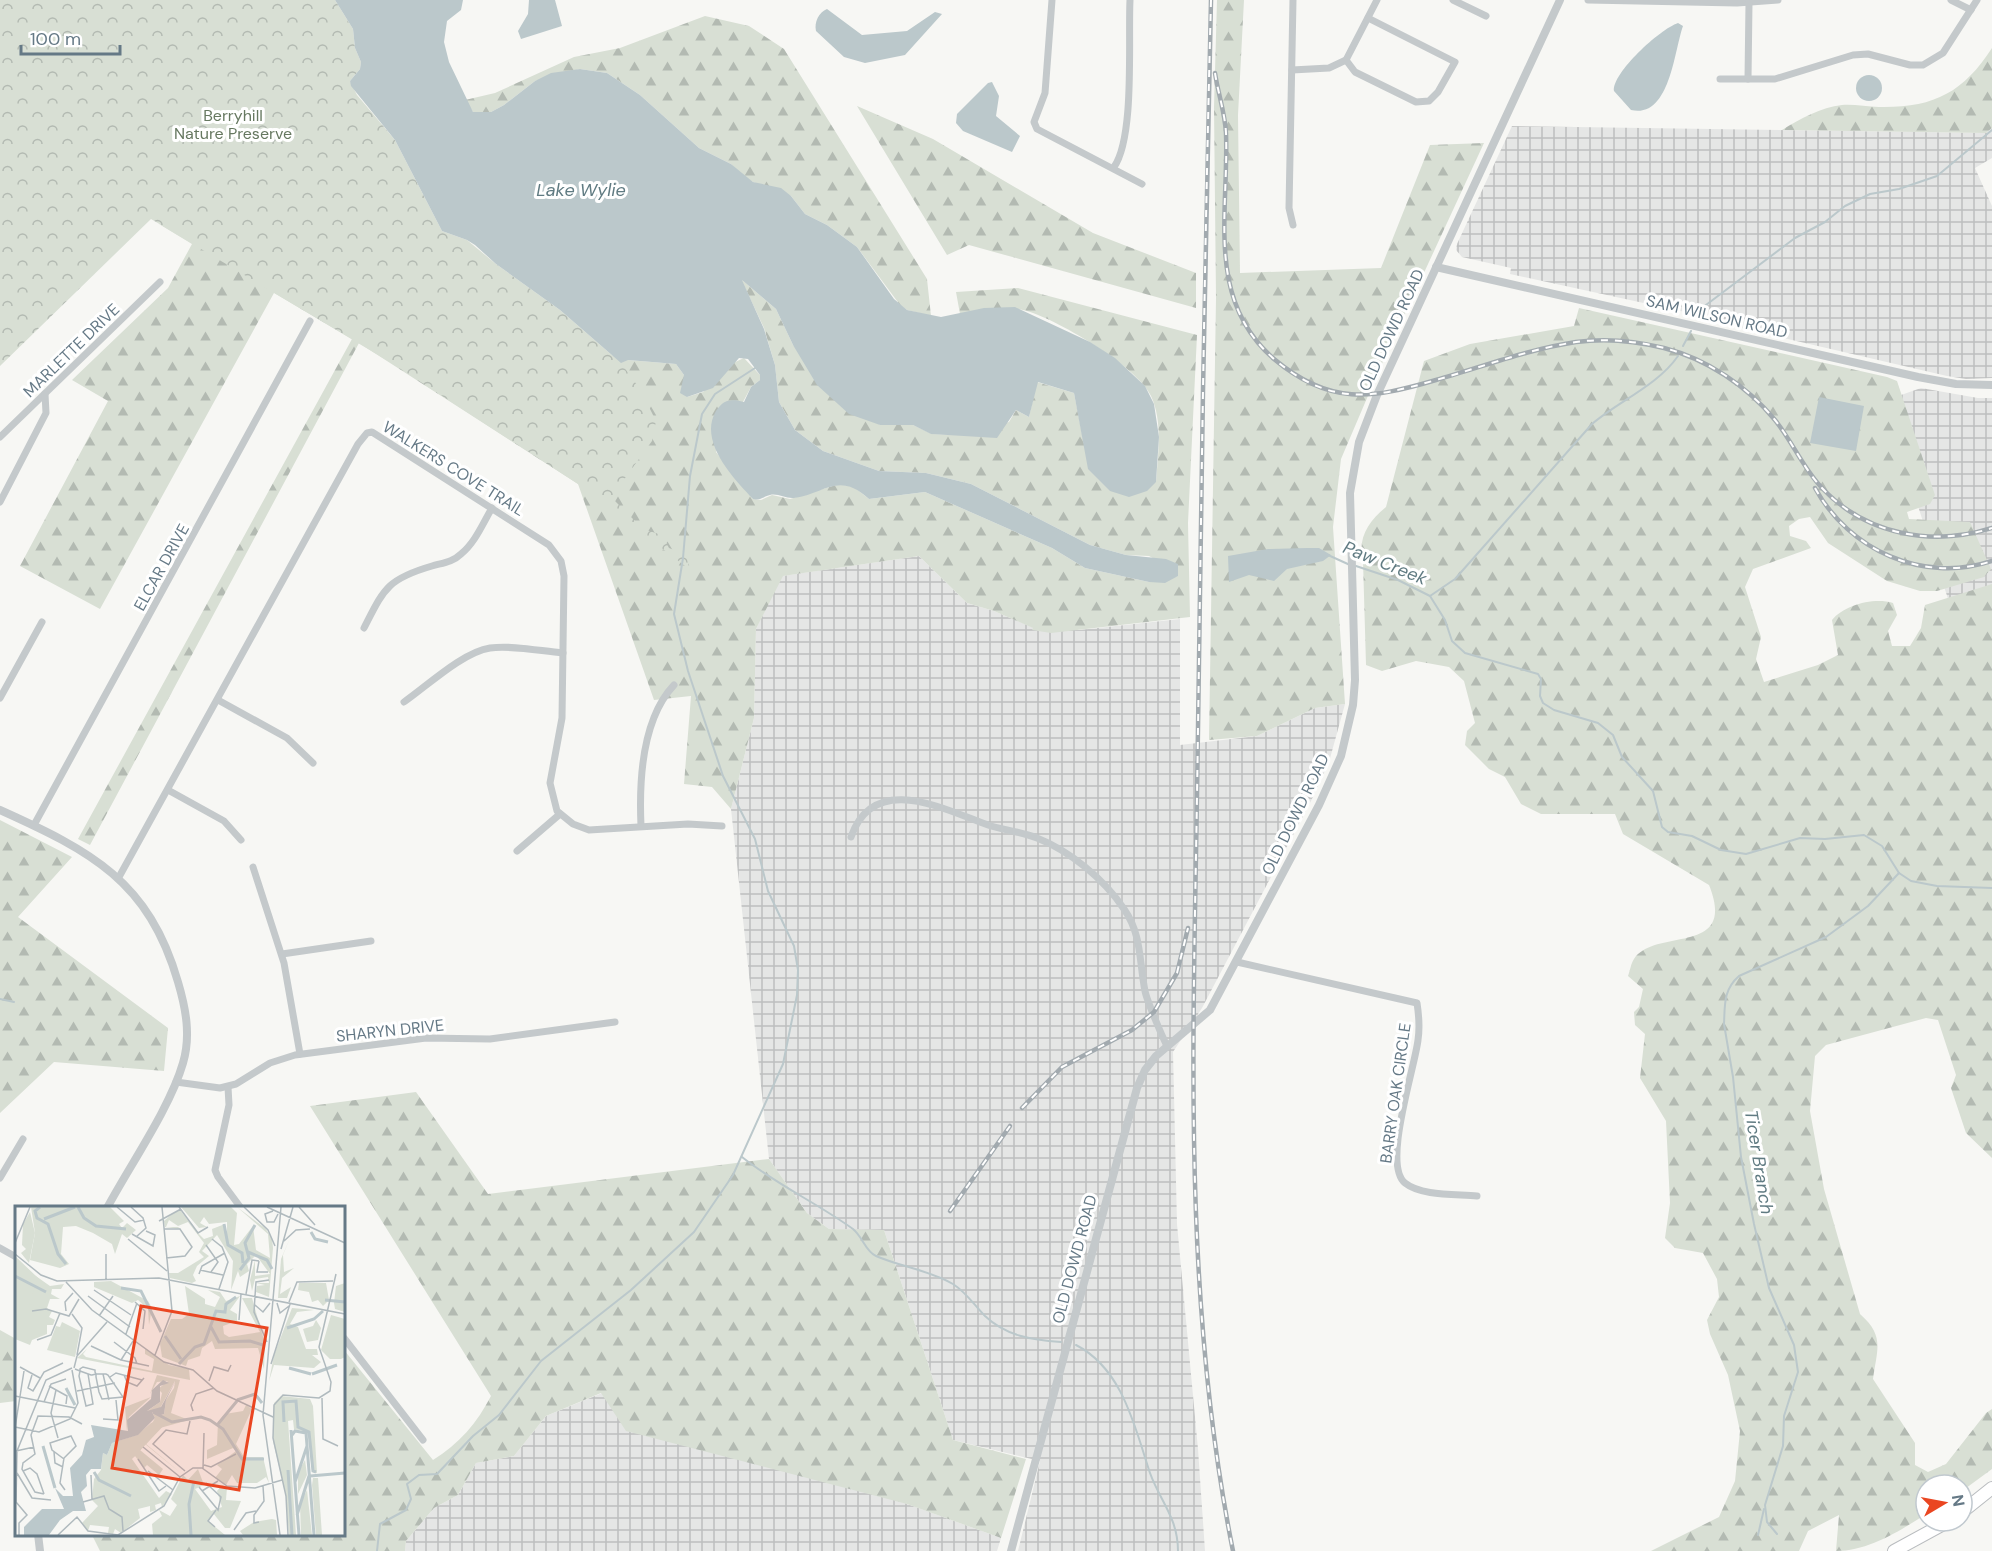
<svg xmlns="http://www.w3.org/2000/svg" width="1992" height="1551" viewBox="0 0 1992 1551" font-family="'DM Sans',sans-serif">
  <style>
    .industrial { fill: url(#industrial-grid) }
    .forest { fill: url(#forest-firs) }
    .park { fill: url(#park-crowns) }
    .water { fill: #bbc8cb }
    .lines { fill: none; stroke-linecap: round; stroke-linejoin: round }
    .stream { stroke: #bbc8cb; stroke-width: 2 }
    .motorway-casing { stroke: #b9bcbf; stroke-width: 14 }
    .minor { stroke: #c4c9cb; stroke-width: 7 }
    .tertiary { stroke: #c4c9cb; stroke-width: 8 }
    .motorway { stroke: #fff; stroke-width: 12 }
    .rail-casing { stroke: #a2aaaf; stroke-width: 4.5 }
    .rail { stroke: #fff; stroke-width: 2; stroke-dasharray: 7; stroke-linecap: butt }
    .labels { text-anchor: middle; stroke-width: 6; stroke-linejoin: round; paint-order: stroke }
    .park-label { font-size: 16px; fill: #667860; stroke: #fff }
    .street-label { font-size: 16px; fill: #657986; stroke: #fff }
    .water-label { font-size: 18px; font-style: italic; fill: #607b82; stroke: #fff }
    .inset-river { fill: none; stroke: #bbc8cb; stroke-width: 3 }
    .inset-road { fill: none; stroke: #b0babe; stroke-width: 1.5 }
    .view { fill: #ea4621; fill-opacity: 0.15; stroke: #ea4621; stroke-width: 3 }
    .inset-edge { fill: none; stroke: #657986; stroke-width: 3 }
  </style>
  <defs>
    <pattern id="industrial-grid" width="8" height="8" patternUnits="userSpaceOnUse" patternTransform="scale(1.5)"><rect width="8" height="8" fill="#e5e6e5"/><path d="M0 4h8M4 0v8" fill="none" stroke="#bdbfbf"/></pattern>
    <pattern id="forest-firs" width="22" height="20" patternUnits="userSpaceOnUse" patternTransform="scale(1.5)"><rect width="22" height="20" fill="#d8dfd4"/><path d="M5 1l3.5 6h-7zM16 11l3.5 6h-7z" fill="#b3bab2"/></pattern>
    <pattern id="park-crowns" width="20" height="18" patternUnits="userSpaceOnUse" patternTransform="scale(1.5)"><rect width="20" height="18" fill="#d8dfd4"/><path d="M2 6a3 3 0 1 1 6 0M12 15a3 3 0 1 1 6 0" fill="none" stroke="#b3bab2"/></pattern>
  </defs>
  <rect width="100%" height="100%" fill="#f7f7f4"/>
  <g class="industrial">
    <path d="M1512,126L1986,133L1992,128V158L1975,168L1992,206V378L1966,379L1947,376L1685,315V312L1510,274L1511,268L1462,257L1456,250L1457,244Z"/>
    <path d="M1921,388L1978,398H1992V591L1950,605L1884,401Z"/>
    <path d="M919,556L967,603L994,611L1034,628L1079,630L1180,619V745L1257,736L1315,708L1345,704L1329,762L1311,801L1202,1008L1173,1052L1177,1224L1198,1449L1205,1551H1018L1040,1461L953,1440L884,1230L829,1229L807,1213L769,1159L731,809L754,718L756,629L782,576Z"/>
    <path d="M602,1393L1001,1538L997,1551H405L406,1541L434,1508L458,1495L476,1463L514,1456L546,1416Z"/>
  </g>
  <g class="forest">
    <path d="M1217,0H1244L1238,115L1240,273L1381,268L1430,145L1484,143L1379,370L1341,459L1333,527L1345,704L1315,708L1257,736L1209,740L1216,298L1214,107Z"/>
    <path d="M705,16L749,26L784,49L927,279L931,316L907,310L900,305L857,247L827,225L805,214L791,196L753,182L743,176L731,164L699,148L640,95L607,73L580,69L535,81L504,105L491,112H473L465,100L495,93L574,57L620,48Z"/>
    <path d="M1992,48V128L1986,133L1782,130C1800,119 1821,107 1842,105C1854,104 1867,107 1879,107C1933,108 1963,93 1992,48Z"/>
    <path d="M857,106L933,139L1093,233L1196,273V308L969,245L947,255Z"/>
    <path d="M159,224L628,360L676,364L684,375L687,397L703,392L733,363L744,358L760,375V380L751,387L716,452L753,499L761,500L772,495L790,499L839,484L854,487L869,499L925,492L1052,548L1085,568L1149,582L1178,576L1177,571L1149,556L1126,555L1090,545L971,484L926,473L879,471L823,451L795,430L779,402L775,365L764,328L741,279L776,309L793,345L880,425H913L932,434L959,435L1009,422L1016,410L1029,417L1037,382L1074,393L1089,469L1156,482C1158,455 1163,421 1151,396C1138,367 1054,317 1023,310C1001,305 981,310 960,314L956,292L1018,288L1197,335L1188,523L1190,617L1051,633L1032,630L1033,628L994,611L967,603L919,556L783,576L756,629L754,718L731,809L712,787L684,784L691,696L654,700L578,484L359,343L90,845L78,839L352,339L274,293L100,609L20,566L108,401L72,380L168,288L192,244Z"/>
    <path d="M1579,308L1887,377L1897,381L1935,495L1930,504L1907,512L1909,519L1970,522L1991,569L1984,577L1937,591H1920L1887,581L1828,543L1810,517L1799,519L1789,526L1790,536L1806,541L1811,548L1753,569L1745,587L1761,637L1756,659L1764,682L1818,665L1838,655L1832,620C1844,605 1874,597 1893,603L1897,615L1888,631L1892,646H1910L1921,628L1925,605L1992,584V1158L1966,1133L1951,1088L1956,1075L1938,1020L1926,1018L1826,1045L1815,1056L1810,1111L1824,1189L1860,1314C1885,1336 1877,1349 1873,1379L1915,1443V1465L1928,1472L1946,1464L1986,1413L1992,1409V1469L1962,1491V1485H1926V1514C1900,1531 1868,1551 1836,1551L1839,1515L1808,1531L1799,1551H1651L1719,1517L1735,1481L1740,1431L1728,1375L1710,1334L1707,1320L1719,1297L1717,1279L1703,1253L1675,1248L1665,1238L1670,1203L1666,1121L1640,1078L1645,1034L1635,1025L1634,1012L1639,1007L1643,989L1628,976C1630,971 1631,963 1634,959C1655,927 1738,957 1709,885L1623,834L1615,814H1541L1521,804L1505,777L1489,769L1465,745L1467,731L1475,723L1464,681L1449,667L1416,661L1382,671L1366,665L1363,561C1357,538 1369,521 1386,507L1424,361L1470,344L1574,326Z"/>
    <path d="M0,820L72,857L18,917L168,1028L164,1071L54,1062L0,1113Z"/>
    <path d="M416,1092L488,1194L769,1159L807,1213L829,1229L884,1230L953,1440L1026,1459L1001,1538L907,1504L626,1431L601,1393L546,1416L514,1456L476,1463L458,1495L434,1508L406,1541L405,1551H100L92,1535L344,1534V1350L433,1460C459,1444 477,1423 491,1396L310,1106Z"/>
    <path d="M0,1330L16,1339V1401L0,1403Z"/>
  </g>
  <path class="park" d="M0,0H335L353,29L355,48L361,62L360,69L350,81L357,95L395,140L442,231L467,240L496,264L560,310L621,363L640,389L656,421L652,441L615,492V501L643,529L662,535L669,548L679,552L686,551L689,569L578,484L393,364L151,219L0,366Z"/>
  <g class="water">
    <path d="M335,0H463L461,10L447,21L444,42L449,62L473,112H491L504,105L535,81L551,73L580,69L607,73L640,95L699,148L731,164L753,182L781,188L791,196L805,214L827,225L857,247L894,299L907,310L941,317L984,308L1015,307L1090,342L1115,358L1145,386L1154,404L1159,437L1156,482L1147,491L1129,497L1110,491L1088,469L1074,393L1038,382L1029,417L1016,410L997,438L931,434L913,425H880L849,414L817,385L793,345L776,309L742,280L764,329L775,365L779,402L795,430L823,451L879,471L926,473L971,484L1090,545L1126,555L1166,559L1178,564V576L1165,583L1149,582L1085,568L1052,548L925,492L869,499C838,471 825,494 794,498C786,499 778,493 770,495C762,497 761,501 753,499C733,478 698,441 716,411C724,399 731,399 744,402L751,387L760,380V375L748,359L739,358L713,388L687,397L680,393L684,375L676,364L628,360L621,363L560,310L496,264L475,245L467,240L442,231L395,140L351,86L350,81L360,69L361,62L355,48L353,29Z"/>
    <path d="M529,0H555L562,26L521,39L518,31L528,14Z"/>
    <path d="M827,9L862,35L907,31L935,12L942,14L905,55L865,63L844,57L816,31C814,22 819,12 827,9Z"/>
    <path d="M1678,23L1683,26C1674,51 1670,119 1631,110L1614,91C1612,73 1660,29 1678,23Z"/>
    <circle cx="1869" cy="88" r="13"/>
    <path d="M992,82L999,96L996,116L1020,136L1012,152L963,131L956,123L957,114L988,83Z"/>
    <path d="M1819,397L1864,406L1856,451L1810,443Z"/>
    <path d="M1307,548H1319L1331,555L1323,561L1287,569L1274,581L1249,575L1229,582L1228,556L1268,549Z"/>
  </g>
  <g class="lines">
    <g class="stream">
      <path d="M1694,314L1795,238L1825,222L1845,206L1870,194L1899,189L1937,176L1992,130"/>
      <path d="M1683,346L1691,331"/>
      <path d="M1328,555L1350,565"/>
      <path d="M1356,566L1398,580L1430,596L1445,620L1452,641L1465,653L1538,674L1541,679L1540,696L1543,703L1554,710L1598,723L1613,735L1622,757L1653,791L1662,827L1668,832L1692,836L1721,850L1746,854L1800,838L1825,839L1864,835L1882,846L1899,873L1911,881L1937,886L1992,888"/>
      <path d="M1430,596L1455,579L1592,424C1619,401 1658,385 1678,356"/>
      <path d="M0,999L14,1002"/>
      <path d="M742,1157C777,1185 817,1203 853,1229C862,1236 866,1252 876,1256C901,1267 929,1270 953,1284C967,1293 974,1305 985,1316C1006,1336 1032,1340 1061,1342"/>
      <path d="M1076,1345C1123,1369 1135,1428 1150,1473C1160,1501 1178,1518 1178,1551"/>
      <path d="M1777,1534L1767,1522L1765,1505L1783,1446L1784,1416L1798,1372L1794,1345L1769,1288L1754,1224L1741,1157L1733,1077L1724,1024C1725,1005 1723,990 1739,976L1826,937L1868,906L1899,873"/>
      <path d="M1758,1535L1764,1509"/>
      <path d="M377,1551L380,1524L406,1510L411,1499L407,1484L419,1475L437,1474L473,1436L499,1415L541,1361L631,1290L694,1232L733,1175L783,1064L797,995L798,970L794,946L768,891L755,839L723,776L688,671L674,614L683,558L690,476L702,414L715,394L755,368"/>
    </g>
    <g class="motorway-casing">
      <g id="motorway">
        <path d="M1962,1512L1992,1488"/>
        <path d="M1894,1551L1949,1521"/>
      </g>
    </g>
    <g class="minor">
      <path d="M1052,0L1045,93L1034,122L1037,129L1142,184"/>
      <path d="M1453,0L1486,16"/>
      <path d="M1588,0L1737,3L1778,0"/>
      <path d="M1951,0L1971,10"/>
      <path d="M1346,60L1355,72L1416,102L1429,101L1438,92L1455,62L1368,18"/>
      <path d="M1292,70L1329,68L1346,60L1377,0"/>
      <path d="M1720,79H1775L1853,55L1868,54L1910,65H1923L1943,53L1977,0"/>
      <path d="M1748,79L1749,3"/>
      <path d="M1114,167C1135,137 1128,40 1130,0"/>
      <path d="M1293,225L1289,208L1293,0"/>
      <path d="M0,437L160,282"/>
      <path d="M0,502L46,413L45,394"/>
      <path d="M364,628C384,589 387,579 432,566C442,563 453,562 461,554C475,543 483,523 492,508"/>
      <path d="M0,698L42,622"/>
      <path d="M218,700L287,738L313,763"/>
      <path d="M404,702C427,686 463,652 490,648C513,645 540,651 563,653"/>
      <path d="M168,790L224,821L241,840"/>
      <path d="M34,825L310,321"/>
      <path d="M641,826C639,782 642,719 674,685"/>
      <path d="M851,837C874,771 945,810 988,825C1004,830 1021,832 1037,838C1070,851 1104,879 1124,909C1142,935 1139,961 1145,991C1147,1001 1162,1036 1167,1046"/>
      <path d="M517,851L560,814"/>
      <path d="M253,867L284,963L300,1054"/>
      <path d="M119,877L358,444L367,433L372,432L549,545L561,561L564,576L562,718L550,783L557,811L573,824L589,830L688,824L722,826"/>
      <path d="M282,954L371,941"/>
      <path d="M1237,962L1417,1003C1419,1016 1420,1027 1418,1040C1415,1067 1382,1165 1405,1183C1421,1196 1456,1194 1477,1196"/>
      <path d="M176,1082L220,1088L236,1084L270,1063L295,1055L426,1038L490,1039L615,1022"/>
      <path d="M228,1087L229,1105L215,1170L218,1177L241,1208"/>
      <path d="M0,1178L23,1139"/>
      <path d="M0,1248L16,1257"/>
      <path d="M344,1338L423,1440"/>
    </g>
    <g class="tertiary">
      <path d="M1436,267L1918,377L1956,384L1992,385"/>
      <path d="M0,810C91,851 149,881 178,982C186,1009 191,1036 183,1063C170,1108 130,1165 107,1208"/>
      <path d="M38,1534L40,1551"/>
      <path d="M1011,1551L1137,1088L1145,1070L1156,1056L1210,1010L1319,805L1341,756L1353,705L1355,680L1350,493L1359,442L1377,395L1560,0"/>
    </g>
    <use href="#motorway" class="motorway"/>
    <g class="rail-casing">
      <g id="rail">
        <path d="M1211,0C1204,265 1201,531 1197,796C1193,1049 1183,1302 1233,1551"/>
        <path d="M1215,73C1218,93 1225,113 1226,133C1229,213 1205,299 1274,359C1330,406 1371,399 1436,380C1482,367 1529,349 1576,342C1605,338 1636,341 1664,348C1707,359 1747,386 1775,420C1792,441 1803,468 1822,488C1866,535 1933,547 1992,528"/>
        <path d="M1815,488C1849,550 1923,584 1992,561"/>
        <path d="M1022,1108L1062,1067L1132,1030L1154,1012L1177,973L1188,928"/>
        <path d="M950,1211L1010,1126"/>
      </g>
    </g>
    <use href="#rail" class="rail"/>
  </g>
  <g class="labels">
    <g class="park-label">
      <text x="233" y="121">Berryhill<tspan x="233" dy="18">Nature Preserve</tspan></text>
    </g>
    <g class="street-label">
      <text transform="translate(1717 316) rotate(13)" y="6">SAM WILSON ROAD</text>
      <text transform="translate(1391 330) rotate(-65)" y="6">OLD DOWD ROAD</text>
      <text transform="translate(71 350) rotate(-44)" y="6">MARLETTE DRIVE</text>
      <text transform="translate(454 468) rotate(32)" y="6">WALKERS COVE TRAIL</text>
      <text transform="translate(161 567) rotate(-61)" y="6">ELCAR DRIVE</text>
      <text transform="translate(1295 814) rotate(-64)" y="6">OLD DOWD ROAD</text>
      <text transform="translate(390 1030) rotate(-6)" y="6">SHARYN DRIVE</text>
      <text transform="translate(1395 1093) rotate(-82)" y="6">BARRY OAK CIRCLE</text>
      <text transform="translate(1074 1259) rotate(-75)" y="6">OLD DOWD ROAD</text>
    </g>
    <g class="water-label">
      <text x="581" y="196">Lake Wylie</text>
      <text transform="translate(1385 563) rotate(22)" y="6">Paw Creek</text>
      <text transform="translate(1759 1162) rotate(81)" y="6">Ticer Branch</text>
    </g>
  </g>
  <g transform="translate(15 1206)">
    <rect width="330" height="330" fill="#f7f7f4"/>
    <path d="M15,6L20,27L14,57L6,47L11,43L7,39L8,18ZM266,190L295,193L298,200L302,267L297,266L293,226L279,223L278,214L273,215L281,329H274L271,290L258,235L259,197ZM290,254L292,269L283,288V266ZM303,272L307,329H301L297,279L298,272ZM292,284L297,329H286L285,298Z" fill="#d8dfd4"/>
    <path d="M16,1H95L109,15L104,18L107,22L112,17L121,24L112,32L107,28L100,48L97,38L78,27L61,20L48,21L46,48L54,58L45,62L15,54L20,27ZM166,1H216L222,7L219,39L224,38L238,20L241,44L255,52L253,28L222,1L250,22L257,32L258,42L254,91L241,86L242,80L250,79L241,77H254L253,71L240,73L237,85L235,74L240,54V70L255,68L241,49L232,58L234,65L225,71L223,65L216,84L218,55L202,29L187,45L194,50L182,60L178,69L181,75L177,77L155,72L154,67H163L189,51L184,46L189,37L173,16L163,20L154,14L151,21H163L166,23L150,21L149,15L157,8L165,4L182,26L189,33L198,30L197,23L210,18L212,33V16L194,18L189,11L185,17L192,21L184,22ZM275,32L268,49L269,66L279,62L267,72L265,88L276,81L272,92H263L266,53ZM18,68L35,80L49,78L46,83H37L36,88L45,93H35L32,102L37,105L34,111L40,114L38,119H32V128L17,134L15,139L0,133V127ZM96,75L133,95L137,102L134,119L133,103L123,94L117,97L79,81V76ZM284,77H311L314,94L308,100L303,94L297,96L294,86L283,84ZM330,77V106L320,103L319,97L321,80ZM170,80L190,93V98L200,101L205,91L193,84L205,86L211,95L225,90L215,104L222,108V115L208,120L209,128L214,131L245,126L227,92H237L250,138L249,163L243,142L200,143L197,135L187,142L185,150L173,154L171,160L147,151L145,138L156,113H167L174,108ZM277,102L299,104L282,106L275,118L283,121L291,143H302L303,149H297L306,156L299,162L259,159L254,175L259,149ZM316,109L330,113V151L326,153H315L306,144ZM301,114L306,122L303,134L292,136L288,123L298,120ZM47,116L65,125L60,151L32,144L41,120L45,121ZM72,143L68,148L71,151L137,165L139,153L130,148V143L154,159L174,163L175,174L62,152ZM142,169L165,174L156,207L174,214L145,222L131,238L167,268L130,238L125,244L148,263L144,269L132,259L129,262L120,250L118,252L140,212L137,206L143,210L149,208L151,194L159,182L160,175L144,204L131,206L145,196L147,187L143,183L153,175L142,176L135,188ZM136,191L114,211L112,226L110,201ZM231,199L237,203L221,238L229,251H248L254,277L251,271L242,277H222L217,269L211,279L200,272L207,263L202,259L221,245L218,242L192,253V244L202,239L203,216L210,208L228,205ZM183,263L189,279L180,283L196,305L207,301L202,285L207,279L212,281L211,294L226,295L215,322H210L198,307L193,315L210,329H138L137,318L147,310L144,304L155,310L162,299L156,293L168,269L173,274ZM257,313L261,314L262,329H228L225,325L239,316Z" fill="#d8dfd4"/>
    <path d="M0,50L23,72L14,98L29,102L17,134L0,131ZM154,214L117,253L144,292L151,285L157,288L147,301L146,297L140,299L141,304L135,306V300L123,303L125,312L106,327L100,323L98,328L93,327L94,321L75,319L73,325L67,317L83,300L77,294L79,273L86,264L88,247L92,249L97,237L122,229L136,217L141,215L147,219Z" fill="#d8dfd4"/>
    <path d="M148,174L154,177L145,180V196L132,205L146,201L161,174L151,194L149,208L143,210L137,206L140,212L123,229L97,237L92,249L88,247L86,263H76L71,269L72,280L66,286L71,305H58L45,314L34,329H9V321L27,303H49L40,282L48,290H58L55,262L67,249L71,234L79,231L76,219L113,225L112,214L136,193L137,184Z" fill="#bbc8cb"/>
    <path class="inset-river" d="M25,1L20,5L22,12L33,18L43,48L51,58M63,1L69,12L81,20L111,23M29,13L60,1M209,18L213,39L227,47L228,57M296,26L300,33L313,36M233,46L252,54L257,63M225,64L234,52L230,37L240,19M0,70L31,86M106,82L126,85L146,126M310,94L330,96M196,121L204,136L235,135L248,139M272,122L299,113L308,105M150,130L166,153M164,158L180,141L189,138L201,105L210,106L211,98L221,91M274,162L296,168M297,168L322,159M51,182L60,199M222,194L240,188L247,197M138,206L157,216L186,211L195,214L208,223L227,253H249M269,216L268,196L281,195L283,221L294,226L298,265L301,266M203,218L222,195M276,224L284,329M277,229L280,225L291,227L299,329M28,240L40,282M273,264L277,329M79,266L84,274L116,290M295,270L330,267M280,276L292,240M282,309L294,270M176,329L174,298L179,275"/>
    <path class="inset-road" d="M102,1L120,16L129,14M116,1L128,12L131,22L121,31M164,1L183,27L193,21M229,1L253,24L260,40M252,1L330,37M284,1L300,19M258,5L250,8L252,16H259L263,8M144,15L166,3M149,23H165L177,41L170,50L151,52M117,28L138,40L140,29L131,25M113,33L152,65M197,33L207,41L213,56L204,83M269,35L281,24L295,23M0,37L15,1M191,39L203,56L196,66M266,43L278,1M0,48L26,69L42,75L144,72L330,108M91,48V73M244,55L242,66H253M185,64L208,69M184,68L187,60L210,47M51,76L77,104L149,156L178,164L202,185L258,211M79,84L116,109M231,88L237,54L244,55M73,90L115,121M240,90L241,76L254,74M240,90L239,106L252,136M120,96L130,105L128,123M274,96L282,76L318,75M262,97L265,107L274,100M240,99L248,106L255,97M126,102L120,132L106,154L134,160M17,105L31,103L54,110L64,93M51,105L50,96L58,87M57,108L67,122L62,149M84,110L98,90M224,114L226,88M111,128L122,97M22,134L36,129L45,107M99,136L120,152L122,158M76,140L106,154M140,149L157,105L147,1M256,158L275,98M5,161L25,172M59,162L62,150L92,116M60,163L65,165L76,169H77L81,168H91L93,169L108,191L87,193L84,186L81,171V168L80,166V164L68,161L65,163V165L64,170L71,200L78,198L73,168M88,168L94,194M17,169L13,182L18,185L29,166L48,157M109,169L112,176L122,180L129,172M95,171L101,167L127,174M194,175L199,161L213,165L216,159M34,180L52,190L51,198M41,184L36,207L43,232M62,185L100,177M0,190L60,202M307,192L308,233L323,240M29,196L36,178L51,173M178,205L176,199L181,188L199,182M88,213L103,214L101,194M0,221L24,226L55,213L63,197L57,164M0,222L9,165M128,241L165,271M1,245L19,241M39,246L40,257L48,261M49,253L37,244L35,237L56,230L61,240L49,252L45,277L50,284M123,253L144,285L151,280M189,259L196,261L221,248M188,263L189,227M8,265L15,262L22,268L29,288M133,265L158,284M170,265L138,238L151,224L172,228L175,215M2,267L17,292L36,294M76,269L77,294M184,281L203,304L206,291L191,277M187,285L203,275M29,288L20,286L7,263L8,257L20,248L16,229L23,210L54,211L67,218M68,296L89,290L94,303L107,311L108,325M244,316L239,317V309L249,295L248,280M200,321L193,315L201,304M219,324L231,307L241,305M4,329V317L12,309L1,296L2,245L31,174L57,162M43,329L62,311L73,325L103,329L149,300L165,271L178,262H187L212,280L240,282L267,274M265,329L248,209L266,1M273,329L271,290L258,232L259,199L268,189L304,192L315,185L316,176L304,141L321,68"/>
    <path class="view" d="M126,100L252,122L224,284L97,262Z"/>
    <rect width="330" height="330" class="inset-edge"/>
  </g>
  <g transform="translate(1944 1503) rotate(80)"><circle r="28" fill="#ffffff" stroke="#c1c9cf" stroke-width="1.5"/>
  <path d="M0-4.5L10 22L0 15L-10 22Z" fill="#ea4621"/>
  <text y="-9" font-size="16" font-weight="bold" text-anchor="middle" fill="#657986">N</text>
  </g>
  <path d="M21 45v9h99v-9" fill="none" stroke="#657986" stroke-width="3"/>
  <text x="30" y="45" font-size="18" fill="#657986" stroke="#ffffff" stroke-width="4.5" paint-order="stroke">100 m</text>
</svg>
